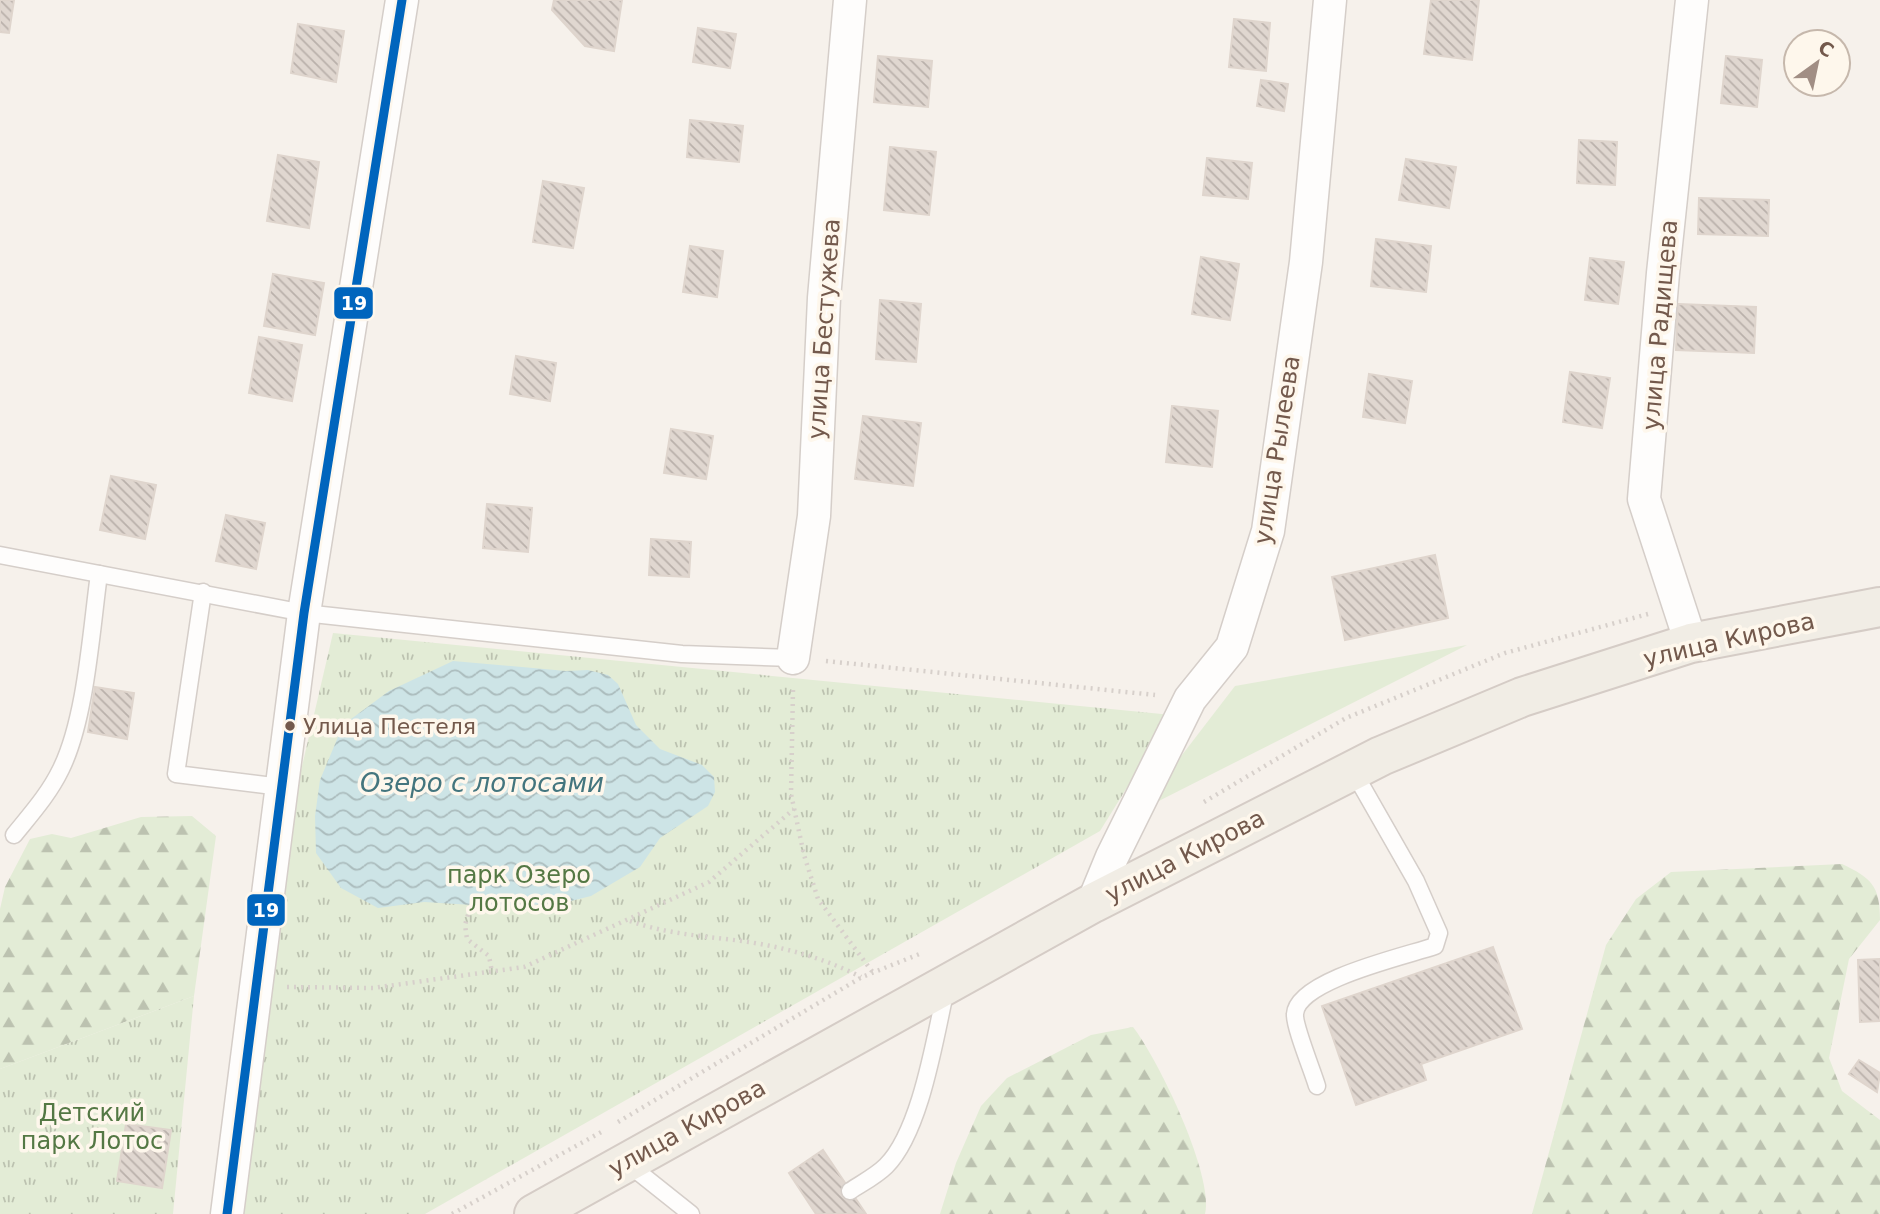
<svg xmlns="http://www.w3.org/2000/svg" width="1880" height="1214" viewBox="0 0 1880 1214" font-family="'DejaVu Sans',sans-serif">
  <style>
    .grass { fill: #e3ecd6 }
    .forest { fill: url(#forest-firs) }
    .park { fill: url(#park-tufts) }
    .water { fill: url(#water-waves) }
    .building { fill: url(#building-back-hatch); stroke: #dfd5cd; stroke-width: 2 }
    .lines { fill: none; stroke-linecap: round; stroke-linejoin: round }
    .lane-casing { stroke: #d5cec9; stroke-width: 19 }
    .street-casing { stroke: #d5cec9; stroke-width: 35 }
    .primary-casing { stroke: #d5ccc6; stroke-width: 42 }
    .path { stroke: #d7d0cb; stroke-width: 4.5; stroke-dasharray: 2 5; stroke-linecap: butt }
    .lane { stroke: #fefdfc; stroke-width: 16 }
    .street { stroke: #fefdfc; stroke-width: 32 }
    .primary { stroke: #f1ede5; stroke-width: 38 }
    .bus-1-casing { stroke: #fef7ec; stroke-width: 14 }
    .bus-1 { stroke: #0065bd; stroke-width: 9 }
    .bus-dot { fill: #73594c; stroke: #fef7ec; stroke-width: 2.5 }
    .labels { text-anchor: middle; stroke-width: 7; stroke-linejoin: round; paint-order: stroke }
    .bus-label { font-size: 22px; fill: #73594c; stroke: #fef7ec; text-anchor: start }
    .street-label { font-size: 24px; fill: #73594c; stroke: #fef7ec }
    .park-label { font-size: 24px; fill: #547844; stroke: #fef7ec }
    .water-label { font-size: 26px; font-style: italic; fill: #43757e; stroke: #fef7ec }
    .line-badge { stroke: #fef7ec; stroke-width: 2.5 }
    .badge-label { font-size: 19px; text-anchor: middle; font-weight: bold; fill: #fff }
  </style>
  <defs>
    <pattern id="forest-firs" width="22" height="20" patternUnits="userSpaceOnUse" patternTransform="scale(1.75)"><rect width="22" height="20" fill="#e3ecd6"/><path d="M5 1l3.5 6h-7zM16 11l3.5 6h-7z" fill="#bcc2b0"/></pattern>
    <pattern id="park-tufts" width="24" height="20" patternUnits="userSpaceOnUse" patternTransform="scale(1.75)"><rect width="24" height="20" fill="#e3ecd6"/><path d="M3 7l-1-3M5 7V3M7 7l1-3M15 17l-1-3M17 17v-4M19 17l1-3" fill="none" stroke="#bcc2b0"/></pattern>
    <pattern id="water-waves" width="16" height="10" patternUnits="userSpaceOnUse" patternTransform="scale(1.75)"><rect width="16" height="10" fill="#cde4e6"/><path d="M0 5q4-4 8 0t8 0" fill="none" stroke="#abbcbd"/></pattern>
    <pattern id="building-back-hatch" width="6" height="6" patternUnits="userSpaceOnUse" patternTransform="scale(1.75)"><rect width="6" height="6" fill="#e0d7d0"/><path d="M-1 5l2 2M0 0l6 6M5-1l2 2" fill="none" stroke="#bab1ab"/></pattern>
  </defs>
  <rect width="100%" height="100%" fill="#f6f1eb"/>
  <path class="grass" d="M1467,645L1139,811L1235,686Z"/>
  <g class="forest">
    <path d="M192,816L216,836L194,996L0,1069V909L5,887L30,839L52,834L71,838L141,817Z"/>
    <path d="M1842,864C1871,878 1880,885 1880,920L1849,959L1829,1058L1842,1091L1880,1120V1214H1532L1606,945L1636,899L1671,872Z"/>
    <path d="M1133,1027C1158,1059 1214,1175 1205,1214H940L956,1163L981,1106L1007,1078L1091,1035Z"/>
  </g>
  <g class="park">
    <path d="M333,633L1172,715L1100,831L425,1214H240L280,861Z"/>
    <path d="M194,996L173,1214H0V1069Z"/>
  </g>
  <path class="water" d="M453,661L566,671L588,670L608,675L618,684L636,725L660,749L702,765L714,777L715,792L708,806L660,838L640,867L591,896L559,904L488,906L424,902L378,908L341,888L316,853L315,816L320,780L343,725L389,691Z"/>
  <g class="building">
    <path d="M0,0H14L9,33L0,32Z"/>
    <path d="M554,0H622L614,51L585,46L552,10Z"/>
    <path d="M1431,0H1479L1472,60L1424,54Z"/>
    <path d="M1234,19L1270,23L1266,71L1229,67Z"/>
    <path d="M298,24L344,31L336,82L291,73Z"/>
    <path d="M698,28L736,34L730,68L693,62Z"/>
    <path d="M878,56L932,61L928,107L874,102Z"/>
    <path d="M1726,56L1762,60L1757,107L1721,103Z"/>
    <path d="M1261,80L1288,84L1284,111L1257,106Z"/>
    <path d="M690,120L743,126L739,162L687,157Z"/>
    <path d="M1579,140L1617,142L1615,185L1577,183Z"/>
    <path d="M890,147L936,152L929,215L884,210Z"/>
    <path d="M278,155L319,162L309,228L267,221Z"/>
    <path d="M1207,158L1252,163L1248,199L1203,195Z"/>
    <path d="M1406,159L1456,167L1449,208L1399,200Z"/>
    <path d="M543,181L584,188L573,248L533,242Z"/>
    <path d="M1699,198L1769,200L1768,236L1698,234Z"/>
    <path d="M1376,239L1431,246L1426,292L1371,286Z"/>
    <path d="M690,246L723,251L717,297L683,292Z"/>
    <path d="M1201,257L1239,264L1230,320L1192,314Z"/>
    <path d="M1590,258L1624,262L1618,304L1585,300Z"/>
    <path d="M273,274L324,283L315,335L264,326Z"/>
    <path d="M880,300L921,304L916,362L876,359Z"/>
    <path d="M1678,304L1756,307L1754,353L1676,350Z"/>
    <path d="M259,337L302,345L292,401L249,393Z"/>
    <path d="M516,356L556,363L550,401L510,394Z"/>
    <path d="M1570,372L1610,378L1602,428L1563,422Z"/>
    <path d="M1369,374L1412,381L1405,423L1363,417Z"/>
    <path d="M1172,406L1218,411L1212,467L1166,462Z"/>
    <path d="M863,416L921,423L913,486L855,479Z"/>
    <path d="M671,429L713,436L706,479L664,473Z"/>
    <path d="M111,476L156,485L145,539L100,530Z"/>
    <path d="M487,504L532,508L528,552L483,548Z"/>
    <path d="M226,515L265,523L256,569L216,561Z"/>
    <path d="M651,539L691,542L689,577L649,575Z"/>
    <path d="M1435,555L1448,618L1345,640L1332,577Z"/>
    <path d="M95,687L134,693L127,739L88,732Z"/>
    <path d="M1493,947L1522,1029L1421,1064L1426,1080L1356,1105L1322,1006Z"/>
    <path d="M1880,959V1021L1860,1022L1858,960Z"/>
    <path d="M1859,1060L1880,1073L1877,1092L1849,1074Z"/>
    <path d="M126,1124L171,1130L162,1188L117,1181Z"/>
    <path d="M823,1150L866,1214H816L789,1173Z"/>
  </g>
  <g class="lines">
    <g class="lane-casing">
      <g id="lane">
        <path d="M0,555L304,613L682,654L793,658"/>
        <path d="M203,592L176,774L281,787"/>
        <path d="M14,835C31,814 49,794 61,769C86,718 91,632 99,574"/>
        <path d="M1317,1086C1313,1072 1294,1026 1295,1014C1297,980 1406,956 1435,946L1439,933L1416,881L1352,769"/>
        <path d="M627,1163L691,1214"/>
        <path d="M850,1191C862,1183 876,1176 886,1166C921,1131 935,1037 946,989"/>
      </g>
    </g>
    <g class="street-casing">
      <g id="street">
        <path d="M1691,643L1644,499L1663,273L1692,0"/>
        <path d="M793,658L814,516L824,298L850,0"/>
        <path d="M1093,903L1112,857L1190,699L1232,647L1268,531L1306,262L1330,0"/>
        <path d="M227,1214L304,613L402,0"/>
      </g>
    </g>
    <g class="primary-casing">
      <path id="primary" d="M534,1214L1093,903L1381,756L1522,697L1691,643L1880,607"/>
    </g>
    <g class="path">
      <path d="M826,661L1155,695"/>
      <path d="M793,690L791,794L804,855L818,899L874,974"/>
      <path d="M1204,802L1346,718L1505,653L1648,614"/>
      <path d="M470,908L465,925L467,939L489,956L492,972"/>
      <path d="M630,921C667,934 703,936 742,941C784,947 824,958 861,977"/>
      <path d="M287,987L373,988L524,967L709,882L794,809"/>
      <path d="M618,1122L862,977L922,953"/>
      <path d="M452,1214L605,1130"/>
    </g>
    <use href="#lane" class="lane"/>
    <use href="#street" class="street"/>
    <use href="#primary" class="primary"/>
    <g class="bus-1-casing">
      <path id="bus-1" d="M227,1214L304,613L402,0"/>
    </g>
    <use href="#bus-1" class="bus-1"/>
  </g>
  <circle class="bus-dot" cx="290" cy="726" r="6"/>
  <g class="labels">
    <g class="bus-label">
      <text x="303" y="734">Улица Пестеля</text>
    </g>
    <g class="street-label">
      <text transform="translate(1660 325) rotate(-85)" y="8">улица Радищева</text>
      <text transform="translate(824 329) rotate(-86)" y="8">улица Бестужева</text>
      <text transform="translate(1277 450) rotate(-81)" y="8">улица Рылеева</text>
      <text transform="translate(1729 640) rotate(-13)" y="8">улица Кирова</text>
      <text transform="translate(1185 856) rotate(-27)" y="8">улица Кирова</text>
      <text transform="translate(687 1128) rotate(-29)" y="8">улица Кирова</text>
    </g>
    <g class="park-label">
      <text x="519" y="883">парк Озеро<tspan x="519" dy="28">лотосов</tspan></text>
      <text x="92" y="1121">Детский<tspan x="92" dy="28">парк Лотос</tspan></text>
    </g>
    <g class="water-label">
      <text x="482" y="792">Озеро с лотосами</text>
    </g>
  </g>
  <g class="line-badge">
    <rect x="333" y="286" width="41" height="34" rx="7" fill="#0065bd"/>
    <rect x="246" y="893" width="40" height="34" rx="7" fill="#0065bd"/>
  </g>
  <g class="badge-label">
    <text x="354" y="310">19</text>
    <text x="266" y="917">19</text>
  </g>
  <g transform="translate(1817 63) rotate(33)"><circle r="33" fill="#fef7ec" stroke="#c6b8ac" stroke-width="2"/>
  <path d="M0-5L12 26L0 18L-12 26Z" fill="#a18e84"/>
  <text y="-10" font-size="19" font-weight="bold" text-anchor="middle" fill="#73594c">С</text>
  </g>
</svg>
